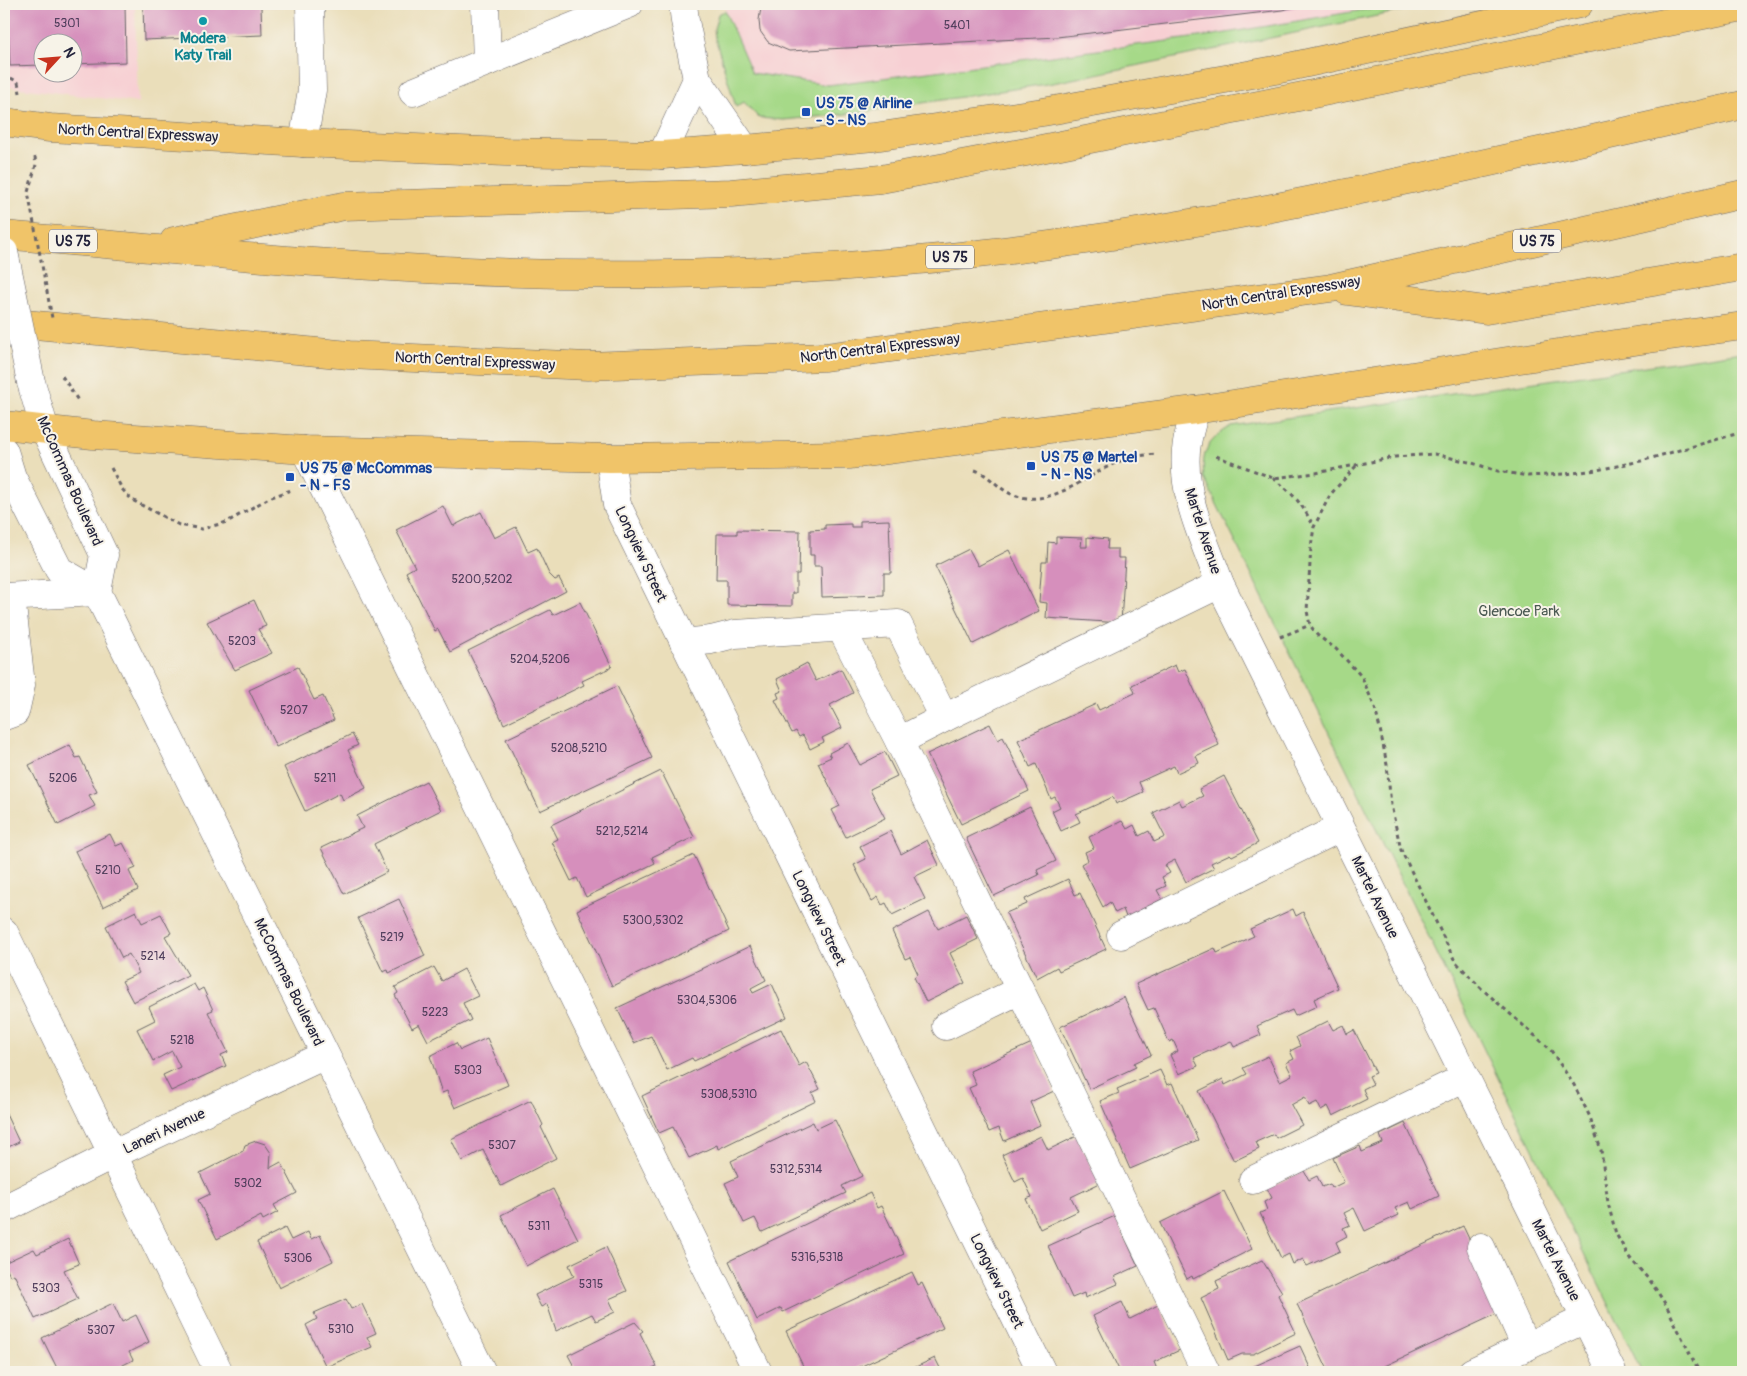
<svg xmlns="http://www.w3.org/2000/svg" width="1747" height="1376" viewBox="0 0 1747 1376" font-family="Pangolin,sans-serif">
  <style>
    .built { fill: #f7cfd3; fill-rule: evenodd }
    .green { fill: #a6d988; stroke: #647e62 }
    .building { fill: #d68fbc }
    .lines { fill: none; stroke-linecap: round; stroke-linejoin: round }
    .minor-casing { stroke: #686467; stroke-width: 29 }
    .major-casing { stroke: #686467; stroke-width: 29 }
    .highway-casing { stroke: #686467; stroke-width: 29 }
    .path { stroke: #686467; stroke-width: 3; stroke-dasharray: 4 4; stroke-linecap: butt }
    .minor { stroke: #fff; stroke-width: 28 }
    .major { stroke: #f0c469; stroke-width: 28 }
    .highway { stroke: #f0c469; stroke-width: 28 }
    .minor-bridge-casing { stroke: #686467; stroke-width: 29; stroke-linecap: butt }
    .path-bridge { stroke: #686467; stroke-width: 3; stroke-dasharray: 4 4; stroke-linecap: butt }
    .minor-bridge { stroke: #fff; stroke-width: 28 }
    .culture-dot { fill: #0f9aa8; stroke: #f7f3e8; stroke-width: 2 }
    .transit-dot { fill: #1a4fb4; stroke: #f7f3e8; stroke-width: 2 }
    .labels { text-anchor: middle; stroke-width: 4; stroke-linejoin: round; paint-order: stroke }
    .number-label { font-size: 12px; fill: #4f3d5b }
    .shield { fill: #f7f3e8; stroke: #62616f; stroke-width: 1 }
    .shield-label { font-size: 14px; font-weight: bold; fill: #22223b }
    .culture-label { font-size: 15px; font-weight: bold; fill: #0d838f; stroke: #f7f3e8 }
    .transit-label { font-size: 15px; font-weight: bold; fill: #164399; stroke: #f7f3e8; text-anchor: start }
    .street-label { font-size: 15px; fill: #22223b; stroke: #f7f3e8 }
    .park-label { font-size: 15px; fill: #4a5952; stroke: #f7f3e8 }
  </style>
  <rect width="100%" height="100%" fill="#f7f3e8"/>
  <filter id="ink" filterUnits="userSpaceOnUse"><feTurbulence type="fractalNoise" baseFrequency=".02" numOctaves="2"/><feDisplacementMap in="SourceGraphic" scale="10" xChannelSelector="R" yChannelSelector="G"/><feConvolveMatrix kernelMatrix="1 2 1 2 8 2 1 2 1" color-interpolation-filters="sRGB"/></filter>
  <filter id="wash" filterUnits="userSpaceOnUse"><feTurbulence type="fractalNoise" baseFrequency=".0096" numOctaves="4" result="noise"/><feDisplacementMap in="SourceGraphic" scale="20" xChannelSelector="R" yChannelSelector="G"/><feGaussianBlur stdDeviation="1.12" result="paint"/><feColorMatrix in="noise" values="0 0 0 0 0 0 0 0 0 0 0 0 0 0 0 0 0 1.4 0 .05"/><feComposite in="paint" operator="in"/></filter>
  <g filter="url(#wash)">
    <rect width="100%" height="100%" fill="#eadeba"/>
    <g class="built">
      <path d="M4,4H135L138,103L11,87L4,84ZM42,42H72V72H42Z"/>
      <path d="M723,4H1399L1214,35L828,85L752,73Z"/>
    </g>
    <g class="green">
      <path d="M1399,4H1435L1053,83L857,113L783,120L759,118L744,102L736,107L715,38L714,29L718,14L725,11L752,73L828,85L1214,35Z"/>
      <path d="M1743,352V1372H1642L1204,478C1201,450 1208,441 1231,426Z"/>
    </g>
    <g id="blocks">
      <g class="building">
        <path d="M7,4H125L126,62L72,64V42H42V65L10,66Z"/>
        <path d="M143,4H307V5L261,7L262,35L144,40Z"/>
        <path d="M765,4H1308L1282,10L1057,37L789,51L768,42L760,31L759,20L761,8Z"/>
        <path d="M443,506L453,526L481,512L494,538L516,527L528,552L537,548L549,574L555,580L559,578L566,591L450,652L438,629L435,631L406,572L415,567L396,530Z"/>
        <path d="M889,520L891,573H884V595L822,597L821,566H814V555H810V530L825,529V525L851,524V527H860V521Z"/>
        <path d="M737,530L800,531L799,574H796V593H792V606L727,605V580H716L717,534H737Z"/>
        <path d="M1056,537L1082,538L1081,547H1087V537L1108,539L1107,549H1118V558H1125L1121,623L1046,618L1047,603L1039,602L1042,562H1047L1048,542L1056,543Z"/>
        <path d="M969,549L978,566L1009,550L1039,611L973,644L935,566Z"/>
        <path d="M254,600L266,626L258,629L272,653L235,670L207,622Z"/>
        <path d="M580,602L612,667L582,681L584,685L504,724L468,651L550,610L553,615Z"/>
        <path d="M807,663L816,681L841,669L853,693L830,705L842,728L822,738L824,742L810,749L803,735L799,737L796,731L792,733L775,700L779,698L777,693L782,691L777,679Z"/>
        <path d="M1175,665L1178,672L1185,669L1219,745L1196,756L1199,763L1177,773L1174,766L1139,782L1143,792L1116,804L1113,797L1076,814L1080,822L1061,831L1052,811L1060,807L1055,797L1051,799L1036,764L1030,767L1018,740L1096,704L1099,710L1135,693L1132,685Z"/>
        <path d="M298,667L314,700L323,696L334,720L276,747L249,690Z"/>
        <path d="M617,686L652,758L540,811L506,739Z"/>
        <path d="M990,724L998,740L1003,737L1029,791L961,824L927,754Z"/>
        <path d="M352,734L358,745L348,750L366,788L343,800L340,793L305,811L284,767Z"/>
        <path d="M848,743L860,765L885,752L897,776L870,789L885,818L846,837L832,810L840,806L818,763L831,757L829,753Z"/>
        <path d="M70,745L76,758L80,757L97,792L89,795L95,806L58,825L29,765Z"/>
        <path d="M661,771L694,837L652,857L655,863L586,897L577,878L571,881L552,842L558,839L551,825Z"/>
        <path d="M1224,776L1258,843L1232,856L1230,854L1211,863L1214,868L1186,882L1175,860L1165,865L1170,873L1162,877L1166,886L1157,890L1162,899L1126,917L1123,909L1115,913L1110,902L1103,907L1081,864L1088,860L1085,852L1094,848L1089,837L1122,821L1127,829L1134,825L1139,836L1149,831L1154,842L1165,837L1153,813L1179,800L1182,806L1203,796L1199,789Z"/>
        <path d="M426,781L441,810L374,844L387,872L344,894L321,848L363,828L357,816Z"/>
        <path d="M1030,807L1056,861L1037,870L1039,875L994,896L966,838Z"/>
        <path d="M890,831L901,854L927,840L939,865L914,877L925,899L892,915L886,903L882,905L878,897L872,901L854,865L866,859L860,846Z"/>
        <path d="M110,834L116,846L123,843L136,868L129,871L138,890L103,907L75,851Z"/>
        <path d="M694,855L729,931L612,986L577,910Z"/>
        <path d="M1068,879L1075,895L1080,893L1106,949L1059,971L1057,967L1037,978L1006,913L1027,904L1025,899Z"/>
        <path d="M399,899L425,956L389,973L388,970L383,972L358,918Z"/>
        <path d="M1293,909L1296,916L1303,912L1338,988L1314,999L1317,1006L1295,1016L1292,1010L1257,1026L1261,1035L1234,1047L1231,1041L1194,1058L1198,1066L1179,1074L1170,1055L1178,1051L1173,1040L1169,1042L1154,1008L1148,1010L1136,984L1215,948L1217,953L1254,936L1250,929Z"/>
        <path d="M136,911L142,923L161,914L171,933L165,936L188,975L133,1002L122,981L139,973L129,954L122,958L106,926Z"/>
        <path d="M929,912L938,929L966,915L978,939L950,953L965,983L926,1002L914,977L918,974L910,957L905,959L892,931Z"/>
        <path d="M750,946L766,980L751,988L753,993L772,984L787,1017L694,1061L692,1058L667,1070L651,1036L634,1043L617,1008Z"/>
        <path d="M434,967L442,981L464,969L478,996L463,1003L471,1020L428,1041L419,1024L412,1028L395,995L398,993L395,987Z"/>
        <path d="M194,984L198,991L203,988L213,1010L208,1012L228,1052L221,1055L226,1066L171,1091L163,1075L180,1067L172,1051L153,1061L137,1029L155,1020L149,1007Z"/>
        <path d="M1124,997L1151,1055L1134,1063L1136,1067L1089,1089L1060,1027Z"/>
        <path d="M1328,1021L1333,1030L1343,1025L1347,1034L1354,1030L1376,1073L1369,1076L1373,1084L1363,1089L1367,1099L1333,1116L1328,1106L1321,1110L1317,1102L1309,1106L1305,1097L1291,1105L1302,1125L1276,1138L1274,1134L1256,1142L1259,1149L1234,1161L1199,1091L1223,1079L1225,1085L1247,1074L1243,1068L1268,1056L1280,1081L1292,1075L1286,1063L1294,1059L1290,1051L1300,1046L1296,1037Z"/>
        <path d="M781,1029L799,1066L806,1062L820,1089L812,1093L816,1101L718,1149L717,1145L689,1158L673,1127L659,1133L642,1096Z"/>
        <path d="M487,1038L508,1085L455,1108L447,1091L442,1093L430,1056L456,1043L460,1050Z"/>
        <path d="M1032,1043L1054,1091L1030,1102L1040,1125L1004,1141L999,1128L989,1132L969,1088L976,1085L970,1071Z"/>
        <path d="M1160,1070L1167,1085L1172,1083L1198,1140L1130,1169L1100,1101L1119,1093L1117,1089Z"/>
        <path d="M531,1100L543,1125L541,1127L556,1158L501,1186L483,1150L462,1161L451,1139Z"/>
        <path d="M4,1110L19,1142L4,1149Z"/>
        <path d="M835,1120L862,1176L842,1186L846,1193L762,1232L755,1218L744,1223L725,1183L738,1177L731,1161L813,1122L816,1129Z"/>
        <path d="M1405,1123L1439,1196L1412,1209L1409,1202L1395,1208L1399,1215L1365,1231L1354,1208L1344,1213L1350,1225L1343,1228L1347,1236L1336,1242L1340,1251L1307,1266L1303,1259L1293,1264L1289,1254L1281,1258L1260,1213L1267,1210L1264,1202L1272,1198L1267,1188L1304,1171L1309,1180L1317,1176L1322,1187L1330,1184L1332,1188L1344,1182L1333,1158L1360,1146L1362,1152L1383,1143L1380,1135Z"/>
        <path d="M1041,1136L1048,1150L1077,1136L1100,1183L1071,1197L1078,1211L1040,1229L1026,1199L1032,1197L1023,1178L1015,1182L1002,1155Z"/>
        <path d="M256,1141L265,1144L271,1153L270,1168L281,1162L297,1193L274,1205L278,1212L263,1220L261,1216L217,1239L198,1200L210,1194L200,1173L243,1151L245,1145Z"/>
        <path d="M553,1189L578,1239L526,1266L501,1215Z"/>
        <path d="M1224,1191L1252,1249L1193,1279L1192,1276L1187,1279L1160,1223Z"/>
        <path d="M870,1193L877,1208L881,1206L904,1254L783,1312L781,1308L757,1320L729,1261Z"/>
        <path d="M1115,1216L1138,1266L1114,1277L1118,1284L1085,1298L1084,1293L1072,1298L1048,1246Z"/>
        <path d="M1463,1226L1503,1311L1372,1372H1329L1297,1304Z"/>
        <path d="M285,1228L291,1240L308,1232L311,1239L320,1235L333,1261L279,1288L257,1242Z"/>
        <path d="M68,1239L79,1264L64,1270L78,1299L35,1319L14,1274L10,1276L4,1263L34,1249L37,1254Z"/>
        <path d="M606,1247L627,1291L609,1299L615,1312L596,1321L592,1314L556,1331L547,1304L541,1307L535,1295L574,1276L569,1265Z"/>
        <path d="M1262,1260L1282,1292L1278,1295L1296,1333L1253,1354H1242L1228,1360L1201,1298L1219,1289L1216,1281Z"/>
        <path d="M912,1272L918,1285L922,1283L943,1328L849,1372H806L786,1331Z"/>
        <path d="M346,1299L351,1309L362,1304L376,1333L367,1337L372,1347L326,1367L306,1325L317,1319L314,1313Z"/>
        <path d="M1122,1302L1130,1319L1158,1305L1180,1350L1154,1362L1158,1372H1120L1093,1316Z"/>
        <path d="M113,1303L122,1322L136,1315L149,1342L129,1352L133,1360L111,1371L108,1366L96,1372H59L42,1338Z"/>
        <path d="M635,1322L643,1331L640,1333L657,1367L645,1372H577L568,1355Z"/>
        <path d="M1300,1346L1312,1372H1241Z"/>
        <path d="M935,1358L942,1372H905Z"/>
      </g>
    </g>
  </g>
  <g filter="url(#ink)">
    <use href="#blocks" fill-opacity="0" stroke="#686467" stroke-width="1"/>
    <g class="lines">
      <g class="minor-casing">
        <g id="minor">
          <path d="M485,4L487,62"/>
          <path d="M683,4L685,21L697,79L745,149"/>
          <path d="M413,92L629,4"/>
          <path d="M303,143L312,90L310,5"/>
          <path d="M662,155L697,79"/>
          <path d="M31,382L45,430L104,555L97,592"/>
          <path d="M1195,410C1192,423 1187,437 1186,451C1182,498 1205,541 1220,584L1612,1372"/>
          <path d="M305,450L758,1372"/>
          <path d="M4,451L12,477L59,570L97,592L482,1372"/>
          <path d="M610,458L617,505L1042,1372"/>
          <path d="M4,597L97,592"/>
          <path d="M841,628L899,741L1206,1372"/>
          <path d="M684,643L711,640L735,634L898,624L944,718L899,741"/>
          <path d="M4,716L15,712L21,685L11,597"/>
          <path d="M944,718L1220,584"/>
          <path d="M4,932L219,1372"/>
          <path d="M1121,935L1340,828"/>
          <path d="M946,1026L1020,990"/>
          <path d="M1253,1180L1464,1078"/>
          <path d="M4,1209L112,1155L325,1055"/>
          <path d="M1481,1247L1526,1347"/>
          <path d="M1472,1372L1585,1319"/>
        </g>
      </g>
      <g class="major-casing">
        <g id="major">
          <path d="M4,122L50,128L303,143L505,152L662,155L745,149L874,137L1043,112L1275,70L1579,4"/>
          <path d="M4,425L93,435L305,450L610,458L849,455L1195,410L1641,340L1743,326"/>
        </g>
      </g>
      <g class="highway-casing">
        <g id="highway">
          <path d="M4,235C150,248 297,263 444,270C605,278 768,275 929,259C1204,233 1473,165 1743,105"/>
          <path d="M174,241L344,206L731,193L881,179L1026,152L1743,7"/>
          <path d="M1347,291L1486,310L1743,267"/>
          <path d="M4,322L349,355L588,366L825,357L1331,288L1743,194"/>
        </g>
      </g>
      <g class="path">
        <path d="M4,74L18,82L20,93"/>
        <path d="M35,157L36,165"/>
        <path d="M1216,456L1273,478L1316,473L1395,457L1434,454L1469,462L1498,471L1528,476L1565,474L1597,470L1641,461L1743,432"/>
        <path d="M1356,466L1330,495L1314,527L1311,547L1307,611L1310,625L1317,635L1336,649L1362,677L1375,708L1380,729L1387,765L1391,805L1401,850L1455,961L1482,989L1550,1049L1574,1085L1590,1117L1601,1150L1608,1203L1616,1234L1629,1257L1651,1282L1666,1305L1699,1372"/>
        <path d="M111,468L122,489L132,500L179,525L202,529L227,522L269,498L291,490"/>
        <path d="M975,470C990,475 999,490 1014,495C1055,510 1090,470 1126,459C1135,456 1146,455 1156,454"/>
        <path d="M1273,478C1294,494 1302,504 1314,527"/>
        <path d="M1280,637L1310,625"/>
      </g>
      <use href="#minor" class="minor"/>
      <use href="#major" class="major"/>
      <use href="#highway" class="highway"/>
      <g class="minor-bridge-casing">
        <path id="minor-bridge" d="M4,252L31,382"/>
      </g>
      <g class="path-bridge">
        <path d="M36,165L28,192L52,318"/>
        <path d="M62,376L79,402"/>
      </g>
      <use href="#minor-bridge" class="minor-bridge"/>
    </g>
  </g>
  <circle class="culture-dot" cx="203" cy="21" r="5"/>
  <g class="transit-dot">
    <rect x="801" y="107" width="10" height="10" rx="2.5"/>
    <rect x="1026" y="461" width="10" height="10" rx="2.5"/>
    <rect x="285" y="472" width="10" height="10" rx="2.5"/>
  </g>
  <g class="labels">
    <g class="number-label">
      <text x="67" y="27">5301</text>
      <text x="957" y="29">5401</text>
      <text x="482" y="583">5200,5202</text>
      <text x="242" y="645">5203</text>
      <text x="540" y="663">5204,5206</text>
      <text x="294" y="714">5207</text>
      <text x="579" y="752">5208,5210</text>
      <text x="63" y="782">5206</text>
      <text x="325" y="782">5211</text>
      <text x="622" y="835">5212,5214</text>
      <text x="108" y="874">5210</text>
      <text x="653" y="924">5300,5302</text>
      <text x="392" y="941">5219</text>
      <text x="153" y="960">5214</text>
      <text x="707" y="1004">5304,5306</text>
      <text x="435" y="1016">5223</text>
      <text x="182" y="1044">5218</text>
      <text x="468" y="1074">5303</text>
      <text x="729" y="1098">5308,5310</text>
      <text x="502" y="1149">5307</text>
      <text x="796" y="1173">5312,5314</text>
      <text x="248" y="1187">5302</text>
      <text x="539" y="1230">5311</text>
      <text x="817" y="1261">5316,5318</text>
      <text x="298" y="1262">5306</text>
      <text x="591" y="1288">5315</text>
      <text x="46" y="1292">5303</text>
      <text x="341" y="1333">5310</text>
      <text x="101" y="1334">5307</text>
    </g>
    <g class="shield">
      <rect x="49" y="229.5" width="48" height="23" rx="4"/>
      <rect x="1513" y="229.5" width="48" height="23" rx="4"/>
      <rect x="926" y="245.5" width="48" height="23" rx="4"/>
    </g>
    <g class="shield-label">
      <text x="73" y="246">US 75</text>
      <text x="1537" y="246">US 75</text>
      <text x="950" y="262">US 75</text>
    </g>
    <g class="culture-label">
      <text x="203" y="43">Modera<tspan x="203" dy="17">Katy Trail</tspan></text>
    </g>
    <g class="transit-label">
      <text x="816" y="108">US 75 @ Airline<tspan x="816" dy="17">- S - NS</tspan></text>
      <text x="1041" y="462">US 75 @ Martel<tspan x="1041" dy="17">- N - NS</tspan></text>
      <text x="300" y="473">US 75 @ McCommas<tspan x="300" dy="17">- N - FS</tspan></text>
    </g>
    <g class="street-label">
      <text transform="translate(138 133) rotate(3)" y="5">North Central Expressway</text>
      <text transform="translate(1281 293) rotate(-9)" y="5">North Central Expressway</text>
      <text transform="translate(880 348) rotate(-7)" y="5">North Central Expressway</text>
      <text transform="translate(475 361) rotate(3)" y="5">North Central Expressway</text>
      <text transform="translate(70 481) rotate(66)" y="5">McCommas Boulevard</text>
      <text transform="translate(1203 531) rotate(72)" y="5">Martel Avenue</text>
      <text transform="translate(641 554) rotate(65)" y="5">Longview Street</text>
      <text transform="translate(1375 897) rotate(64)" y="5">Martel Avenue</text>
      <text transform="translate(819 918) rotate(64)" y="5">Longview Street</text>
      <text transform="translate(289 982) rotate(64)" y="5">McCommas Boulevard</text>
      <text transform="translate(164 1131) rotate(-25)" y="5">Laneri Avenue</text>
      <text transform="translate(1556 1260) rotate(63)" y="5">Martel Avenue</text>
      <text transform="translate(997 1281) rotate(64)" y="5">Longview Street</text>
    </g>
    <g class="park-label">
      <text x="1519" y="616">Glencoe Park</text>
    </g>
  </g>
  <rect width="1747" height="1376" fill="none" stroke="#f7f3e8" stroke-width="20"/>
  <g transform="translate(58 58) rotate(64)"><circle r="24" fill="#f7f3e8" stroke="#a29fa3"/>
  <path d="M0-4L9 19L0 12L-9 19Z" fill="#c8321e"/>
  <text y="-8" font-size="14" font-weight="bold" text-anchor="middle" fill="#22223b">N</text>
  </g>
</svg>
